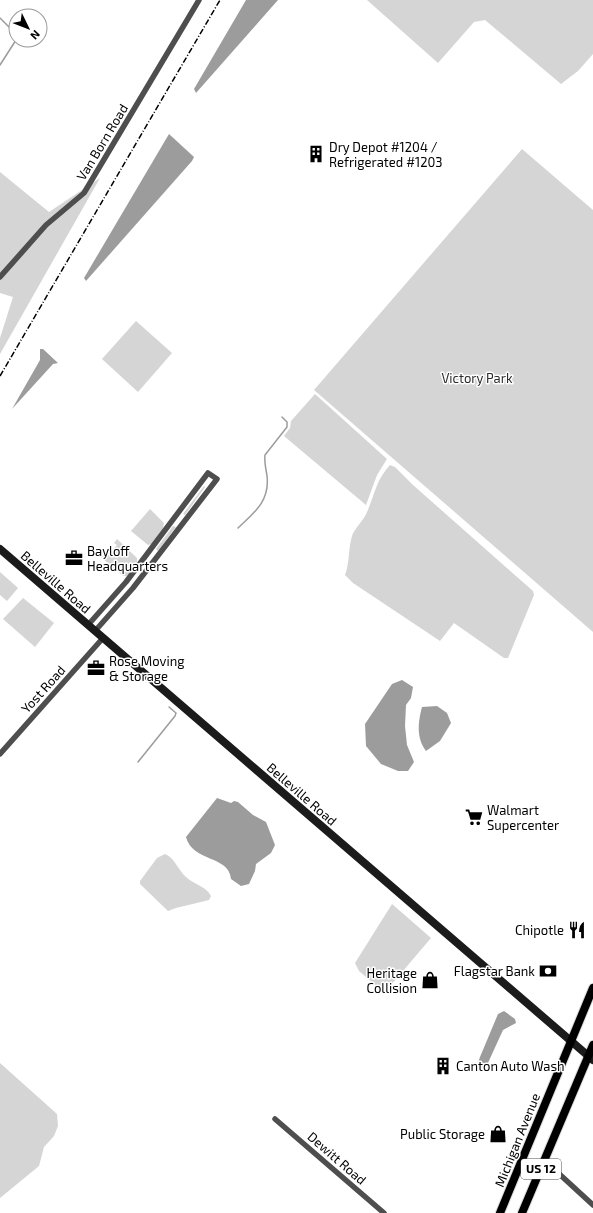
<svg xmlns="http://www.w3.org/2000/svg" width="593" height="1213" viewBox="0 0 593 1213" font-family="'Exo 2',sans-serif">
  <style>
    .green { fill: #d5d5d5 }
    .water { fill: #9c9c9c }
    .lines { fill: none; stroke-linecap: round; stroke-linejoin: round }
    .stream { stroke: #9c9c9c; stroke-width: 1.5 }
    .primary-casing { stroke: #dbdbdb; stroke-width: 10 }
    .minor { stroke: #4e4e4e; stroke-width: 5.5 }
    .secondary { stroke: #1b1b1b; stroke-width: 8 }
    .primary { stroke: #000; stroke-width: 8 }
    .rail { stroke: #000; stroke-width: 1.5; stroke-dasharray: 6 2 1 2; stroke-linecap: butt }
    .labels { text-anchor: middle; stroke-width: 3; stroke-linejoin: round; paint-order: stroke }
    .shield { fill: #fff; stroke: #4c4c4c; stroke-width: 1 }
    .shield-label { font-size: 12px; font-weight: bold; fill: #000 }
    .street-label { font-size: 13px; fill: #000; stroke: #fff }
    .poi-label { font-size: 13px; fill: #000; stroke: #fff; text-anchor: start }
    .park-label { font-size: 13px; fill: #2c2c2c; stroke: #fff }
  </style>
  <rect width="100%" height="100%" fill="#fff"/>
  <g class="green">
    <path d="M367,0H593V54L578,71L561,84L485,20L474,22L438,63Z"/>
    <path d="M522,149L593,210V632L314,390Z"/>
    <path d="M0,172L49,212L100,178L0,354V338L13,297L0,293Z"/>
    <path d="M136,321L172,353L138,392L102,359Z"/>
    <path d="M315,394L387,459L377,475L366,505L284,436L290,428L291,421Z"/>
    <path d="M390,465L395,467L413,485L533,591L534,595L508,658H504L454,623L440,641L353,583L345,575C350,562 348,549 352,536C354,529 364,520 367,512C375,494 376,480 390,465Z"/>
    <path d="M204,486L205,487L185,515L183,514Z"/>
    <path d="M150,509L164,523L163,528L152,544L148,545L131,531Z"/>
    <path d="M173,526L176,527L158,551L156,549Z"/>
    <path d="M117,539L137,558V563L127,576H123L101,557L104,553L107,556L117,545L114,543Z"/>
    <path d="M0,572L18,588L7,601L0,595Z"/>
    <path d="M23,598L54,623L35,647L3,619Z"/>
    <path d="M165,854C175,858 178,870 186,877C193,884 206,886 211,896L209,900L176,908L168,911L140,884V881L157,858Z"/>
    <path d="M392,904L431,938L391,985L383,990L380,989L359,971L355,963Z"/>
    <path d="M0,1063L57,1114L58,1126L54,1136L44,1147L39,1166L0,1198Z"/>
  </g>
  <g class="water">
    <path d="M246,0H278L196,93L194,89Z"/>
    <path d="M169,134L194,157L192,161L86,281L84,278Z"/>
    <path d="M40,349H43L58,363L53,364L12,409L40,360Z"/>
    <path d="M402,680L413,687L411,698L406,705L405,726L407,745L414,762L408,771H398L381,764L366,746L365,724L392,684Z"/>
    <path d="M437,706L447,713L451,723L440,741L426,751C416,738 418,722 422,707Z"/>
    <path d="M217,798L231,803L234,801L238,802L253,815L266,822L275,845L271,853L256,864L255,871L249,884L241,886L231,879C229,855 192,862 186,837Z"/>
    <path d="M504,1011L515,1019L516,1023L503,1030L487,1065L481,1068L478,1063L480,1057L498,1014Z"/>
  </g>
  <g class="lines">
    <g class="stream">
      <path d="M0,18L16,34"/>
      <path d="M0,65L16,40"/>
      <path d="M238,528C254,513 270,501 267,476C266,469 264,462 265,455L287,427V422L282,417"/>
      <path d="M138,762L175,716L176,713L169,707"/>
    </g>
    <g class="primary-casing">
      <g id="primary">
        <path d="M500,1213L593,988"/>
        <path d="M522,1213L593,1045"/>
      </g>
    </g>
    <g class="minor">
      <path d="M0,277L46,225L84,193L199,0"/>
      <path d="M88,625L126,582L208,473L217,479L133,588L95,631"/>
      <path d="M0,754L103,638"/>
      <path d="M275,1119L384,1213"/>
      <path d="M543,1165L556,1171L593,1205"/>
    </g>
    <path class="secondary" d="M0,549L593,1060"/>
    <use href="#primary" class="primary"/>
    <path class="rail" d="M0,376L220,0"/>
  </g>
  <defs>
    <g id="building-bare" transform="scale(1.38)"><path d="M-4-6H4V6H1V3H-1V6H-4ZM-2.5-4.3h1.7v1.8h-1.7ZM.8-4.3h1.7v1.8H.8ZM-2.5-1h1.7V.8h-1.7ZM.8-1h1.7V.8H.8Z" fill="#000" stroke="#fff" stroke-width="2.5" paint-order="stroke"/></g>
    <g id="office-bare" transform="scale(1.38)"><path d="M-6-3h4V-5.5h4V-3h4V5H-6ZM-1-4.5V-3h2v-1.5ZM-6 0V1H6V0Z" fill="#000" stroke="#fff" stroke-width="2.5" paint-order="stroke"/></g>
    <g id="supermarket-bare" transform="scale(1.38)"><path d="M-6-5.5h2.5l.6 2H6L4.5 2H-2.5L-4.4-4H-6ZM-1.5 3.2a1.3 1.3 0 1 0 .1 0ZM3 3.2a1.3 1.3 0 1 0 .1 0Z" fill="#000" stroke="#fff" stroke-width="2.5" paint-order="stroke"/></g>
    <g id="restaurant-bare" transform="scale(1.38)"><path d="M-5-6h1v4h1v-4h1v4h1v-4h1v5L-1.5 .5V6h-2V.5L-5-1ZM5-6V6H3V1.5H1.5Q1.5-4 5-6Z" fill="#000" stroke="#fff" stroke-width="2.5" paint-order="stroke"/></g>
    <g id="bank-bare" transform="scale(1.38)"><path d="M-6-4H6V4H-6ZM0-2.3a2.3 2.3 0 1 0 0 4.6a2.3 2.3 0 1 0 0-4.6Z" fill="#000" stroke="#fff" stroke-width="2.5" paint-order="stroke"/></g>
    <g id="shop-bare" transform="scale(1.38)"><path d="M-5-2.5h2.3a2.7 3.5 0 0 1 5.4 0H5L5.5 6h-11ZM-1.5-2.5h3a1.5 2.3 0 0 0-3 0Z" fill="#000" stroke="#fff" stroke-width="2.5" paint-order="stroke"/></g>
  </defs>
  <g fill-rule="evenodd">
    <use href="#building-bare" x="316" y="154"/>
    <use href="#office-bare" x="74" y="558"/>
    <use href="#office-bare" x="96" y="668"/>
    <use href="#supermarket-bare" x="474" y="817"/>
    <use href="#restaurant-bare" x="577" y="930"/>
    <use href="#bank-bare" x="548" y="971"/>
    <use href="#shop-bare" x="430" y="980"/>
    <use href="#building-bare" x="443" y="1066"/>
    <use href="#shop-bare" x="498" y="1134"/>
  </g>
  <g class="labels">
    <rect class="shield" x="521" y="1159" width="40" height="20" rx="3"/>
    <g class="shield-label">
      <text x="541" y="1173">US 12</text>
    </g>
    <g class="street-label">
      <text transform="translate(102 142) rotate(-59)" y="5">Van Born Road</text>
      <text transform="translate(56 582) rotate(41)" y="5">Belleville Road</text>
      <text transform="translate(43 689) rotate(-48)" y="5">Yost Road</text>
      <text transform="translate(302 794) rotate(41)" y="5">Belleville Road</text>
      <text transform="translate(517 1140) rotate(-68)" y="5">Michigan Avenue</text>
      <text transform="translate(337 1158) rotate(41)" y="5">Dewitt Road</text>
    </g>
    <g class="poi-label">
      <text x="329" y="152">Dry Depot #1204 /<tspan x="329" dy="15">Refrigerated #1203</tspan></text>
      <text x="87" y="556">Bayloff<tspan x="87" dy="15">Headquarters</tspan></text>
      <text x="109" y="666">Rose Moving<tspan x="109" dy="15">&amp; Storage</tspan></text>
      <text x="487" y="815">Walmart<tspan x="487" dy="15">Supercenter</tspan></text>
      <text x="564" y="935" text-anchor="end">Chipotle</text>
      <text x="535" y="976" text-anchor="end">Flagstar Bank</text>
      <text x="417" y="978" text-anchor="end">Heritage<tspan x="417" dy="15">Collision</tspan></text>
      <text x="456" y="1071">Canton Auto Wash</text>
      <text x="485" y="1139" text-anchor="end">Public Storage</text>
    </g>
    <g class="park-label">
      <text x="477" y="383">Victory Park</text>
    </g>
  </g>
  <g transform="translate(28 28) rotate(133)"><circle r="19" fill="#ffffff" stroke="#999999"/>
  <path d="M0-3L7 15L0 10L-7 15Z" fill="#000000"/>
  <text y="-6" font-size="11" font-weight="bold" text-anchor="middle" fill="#000000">N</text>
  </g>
</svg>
